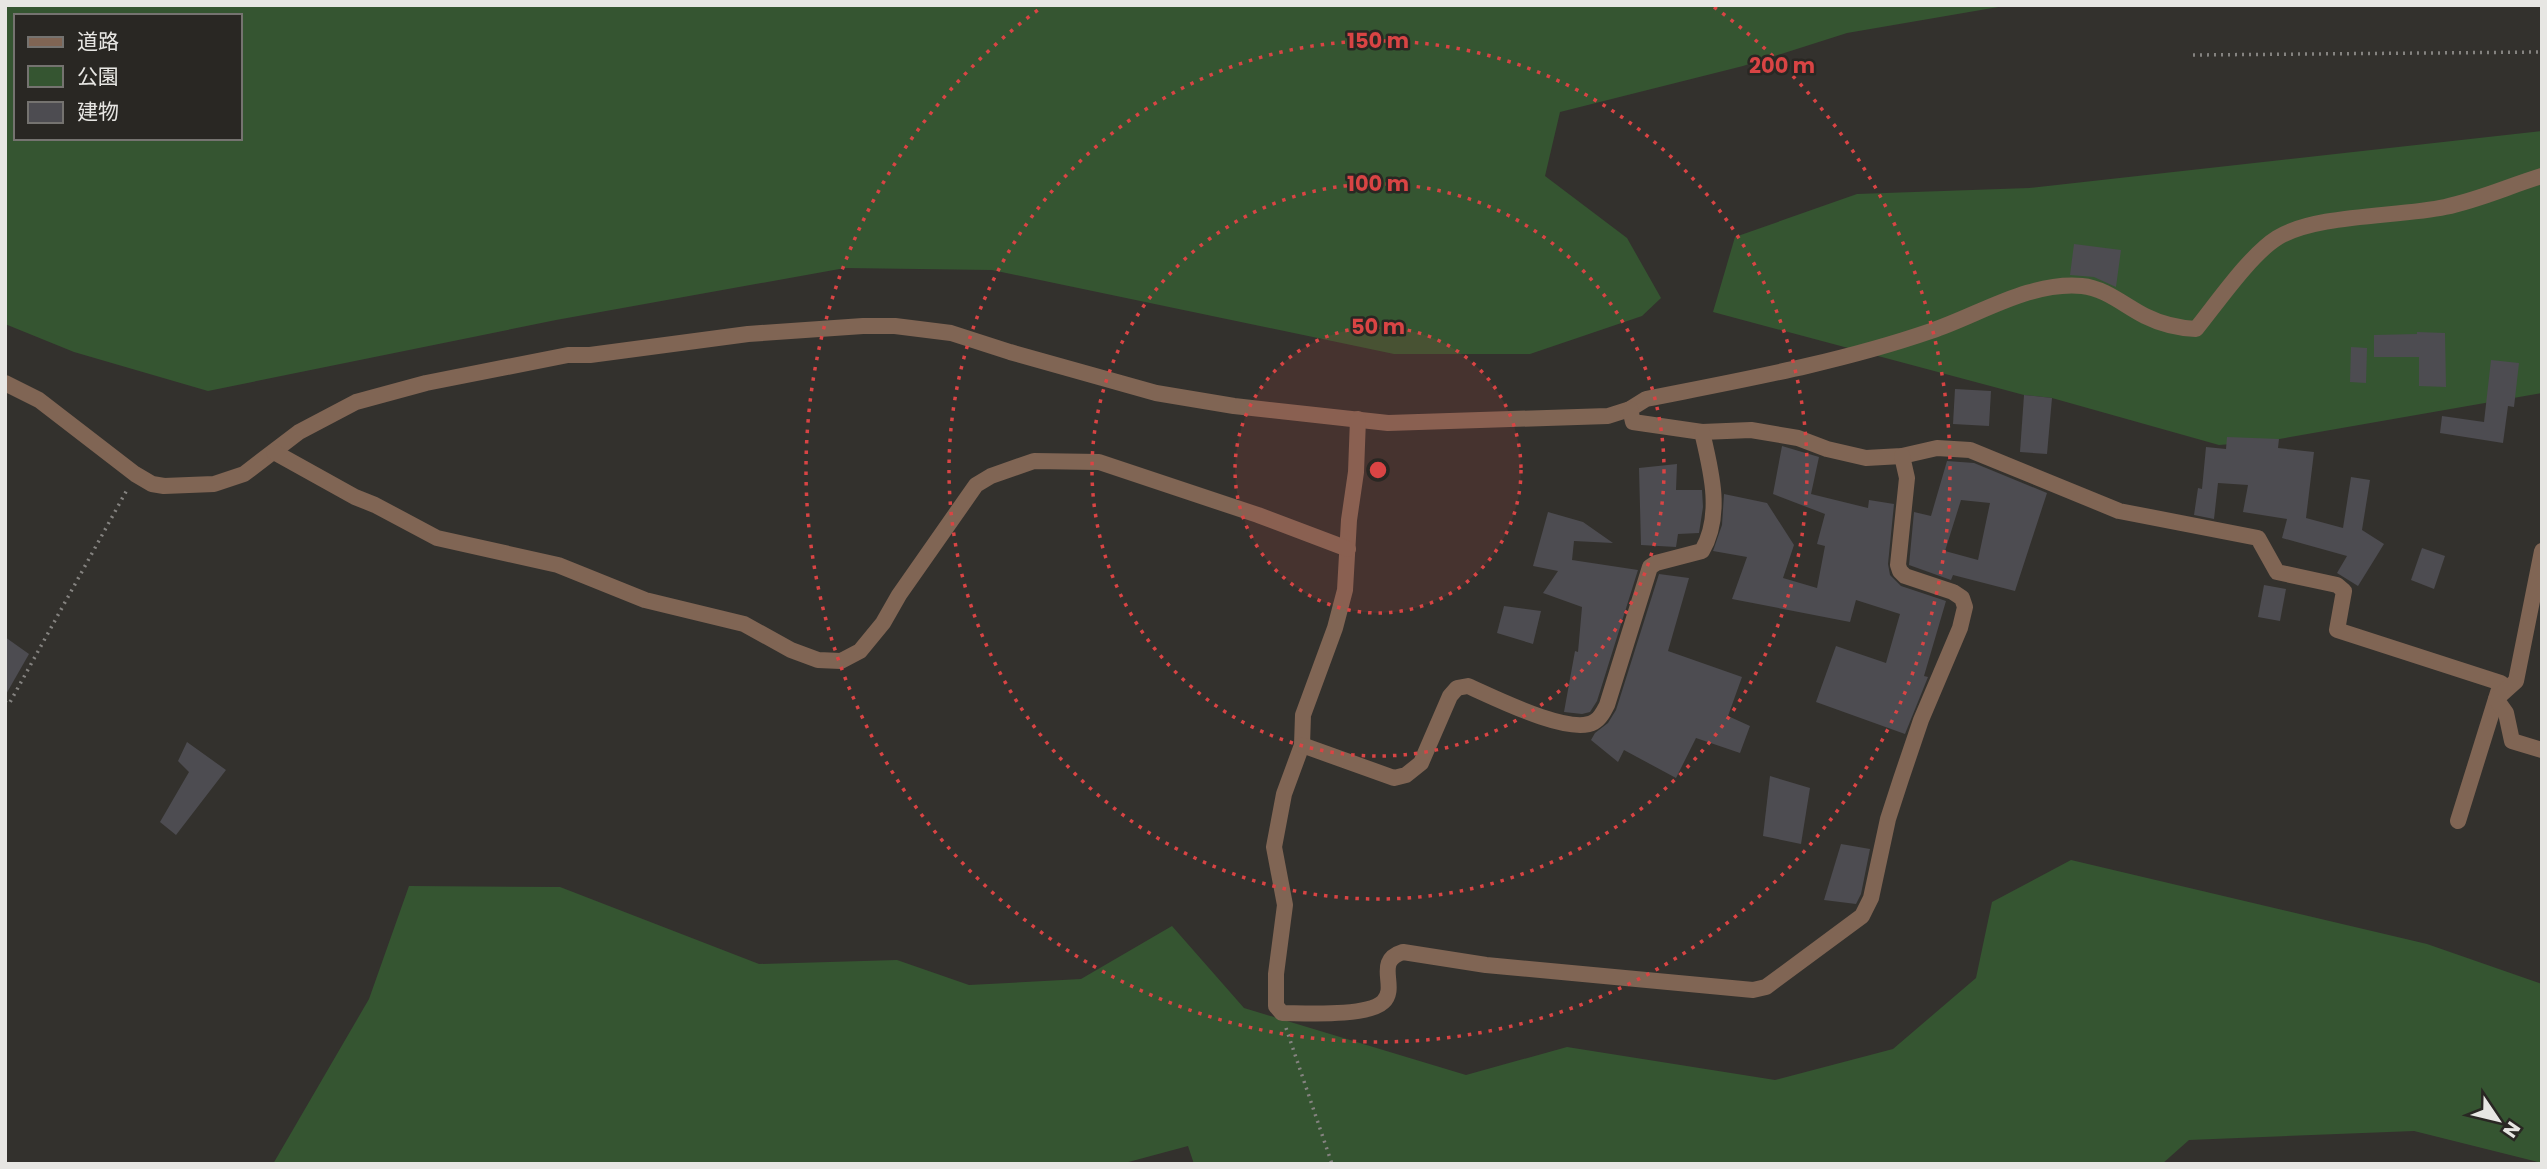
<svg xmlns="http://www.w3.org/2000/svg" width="2547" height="1169" viewBox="0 0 2547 1169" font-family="Poppins,'Noto Sans JP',sans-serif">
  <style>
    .green { fill: #355531; fill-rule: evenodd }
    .building { fill: #4d4c51; fill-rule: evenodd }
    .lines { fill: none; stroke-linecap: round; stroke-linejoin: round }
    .path { stroke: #858380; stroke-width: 3.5; stroke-dasharray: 2 5; stroke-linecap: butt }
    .minor { stroke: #806554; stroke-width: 16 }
    .ring { fill: none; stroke: #d94444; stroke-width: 3.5; stroke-dasharray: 3.5 7 }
    .centre { fill: #d94444; stroke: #292723; stroke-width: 3.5 }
    .ring-label { font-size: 21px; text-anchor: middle; font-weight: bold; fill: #d94444; stroke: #292723; stroke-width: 5; stroke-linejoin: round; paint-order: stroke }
  </style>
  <rect width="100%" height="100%" fill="#33312d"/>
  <g class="green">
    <path d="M5,5H2010L1847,33L1743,66L1560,112L1545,176L1627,238L1661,298L1642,316L1530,354H1394L992,270L845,268L556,320L208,391L74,352L5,324ZM16,16H240V138H16Z"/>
    <path d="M2542,131V393L2268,441L2219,445L2052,398L2024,395L1713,312L1735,237L1857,194L2029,188Z"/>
    <path d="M2071,860L2427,944L2542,984V1163L2414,1131L2189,1140L2162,1164H1194L1188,1146L1121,1164H273L369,999L409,886L560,887L759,964L897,960L969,985L1081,979L1172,926L1244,1008L1466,1075L1567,1047L1775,1080L1893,1049L1976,978L1992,902Z"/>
  </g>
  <g class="building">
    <path d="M2074,244L2121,250L2116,287L2094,277L2070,275Z"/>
    <path d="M2417,332L2445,333L2446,387L2419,386V357H2374V335L2417,334Z"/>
    <path d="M2351,347L2367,348L2366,383L2350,382Z"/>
    <path d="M2491,360L2519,363L2514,407L2508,406L2503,443L2440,433L2442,416L2484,422Z"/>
    <path d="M1955,389L1991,391L1989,426L1953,424Z"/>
    <path d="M2024,395L2052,398L2047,454L2020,452Z"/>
    <path d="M2227,437L2279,439L2278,448L2314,452L2306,518L2343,528L2351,477L2370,480L2362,530L2384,544L2358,586L2337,573L2347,556L2282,538L2287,519L2243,512L2248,485L2218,483L2214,519L2194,515L2198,488L2202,489L2206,447L2226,449Z"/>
    <path d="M1782,446L1819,457L1811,494L1868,508L1869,500L1894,504L1888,564L1890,575L1901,586L1946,601L1924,676L1928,677L1905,734L1816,702L1836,646L1886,663L1900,614L1856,600L1850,622L1732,599L1747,557L1713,551L1722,525L1724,494L1767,503L1794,545L1783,578L1817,588L1825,546L1817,544L1825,514L1773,494Z"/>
    <path d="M1947,461L1974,463L2047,493L2015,591L1953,575L1951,580L1909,565L1914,512L1931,516ZM1961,500L1990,503L1978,560L1945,551Z"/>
    <path d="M1677,464L1676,490H1702L1703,507L1699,533L1678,534L1676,547L1641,545L1639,468Z"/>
    <path d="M1548,512L1583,522L1613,543L1574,541L1572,560L1638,570L1597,701L1590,712L1582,714L1564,712L1575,651L1578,652L1582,607L1543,593L1558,571L1533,566Z"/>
    <path d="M2422,548L2445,556L2434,589L2411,580Z"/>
    <path d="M1659,574L1689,578L1668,651L1742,677L1728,716L1750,726L1740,753L1696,738L1676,778L1624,750L1618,762L1591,740L1595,733L1608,723L1616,710Z"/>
    <path d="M2264,585L2286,589L2280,621L2258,617Z"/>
    <path d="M1504,606L1541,611L1533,644L1497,633Z"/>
    <path d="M5,637L29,654L5,696Z"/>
    <path d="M187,742L226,770L176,835L160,822L189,772L178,761Z"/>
    <path d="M1770,776L1810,788L1801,844L1763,836Z"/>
    <path d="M1841,844L1870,849L1861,894L1856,904L1824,900Z"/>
  </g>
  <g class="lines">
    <g class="path">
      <path d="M2193,55L2542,52"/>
      <path d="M5,702L9,704L128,488"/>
      <path d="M1286,1028L1332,1164"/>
    </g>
    <g class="minor">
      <path d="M5,383L39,400L135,474L152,484L164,486L214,484L244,474L299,432L356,402L426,383L568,355H590L748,334L863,326H895L951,333L1010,352L1156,393L1234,406L1388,423L1608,416L1630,409L1646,399C1741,380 1838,363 1931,331C1979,315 2030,281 2082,286C2105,288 2125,306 2145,316C2161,324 2177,328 2196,329C2217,303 2250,255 2277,238C2315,214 2399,217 2445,207C2479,200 2509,186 2542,176"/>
      <path d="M1630,409L1633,422L1702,432L1751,430L1798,438L1827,449L1866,458L1902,456L1937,448L1970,450L2119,511L2258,538L2277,572L2337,585L2344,591L2337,630L2501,683L2458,821"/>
      <path d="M1358,419L1356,472L1349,520L1345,590L1335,628L1303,715L1302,745L1284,794L1274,847L1285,905L1276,974V1006L1282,1013C1304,1013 1367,1017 1383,1002C1399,987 1373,961 1403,952L1486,965L1753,990L1766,987L1862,916L1871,898L1888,819L1901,779L1921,720L1960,628L1965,607L1962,598L1953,592L1905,576L1900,571L1898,565L1907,478L1902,456"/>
      <path d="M274,452L355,497L375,505L437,538L558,565L645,600L744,624L791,650L818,660L841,661L860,651L883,623L899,595L976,485L991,476L1034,461L1099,462L1258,515L1348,549"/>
      <path d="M2542,551L2516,681L2496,699L2506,713L2512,741L2542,750"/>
      <path d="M1302,745L1394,778L1406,775L1421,763L1450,696L1457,688L1468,686C1493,697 1570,736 1594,722C1600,719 1604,711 1607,705L1650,567L1656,563L1702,551C1723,515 1711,470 1702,432"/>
    </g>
  </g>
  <circle cx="1378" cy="470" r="143" fill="#d94444" fill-opacity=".12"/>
  <g class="ring">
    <circle cx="1378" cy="470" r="143"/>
    <circle cx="1378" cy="470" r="286"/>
    <circle cx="1378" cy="470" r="429"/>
    <path d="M1714 7A572 572 0 1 1 1042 7"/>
  </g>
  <circle cx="1378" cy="470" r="10" class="centre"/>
  <g class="ring-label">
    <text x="1378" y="48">150 m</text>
    <text x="1782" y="73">200 m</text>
    <text x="1378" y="191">100 m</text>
    <text x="1378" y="334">50 m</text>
  </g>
  <rect width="2547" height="1169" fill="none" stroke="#e7e6e3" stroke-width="14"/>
  <rect x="14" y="14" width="228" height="126" fill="#292723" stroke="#757370" stroke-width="2"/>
  <rect x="28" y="37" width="35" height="10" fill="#806554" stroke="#757370" stroke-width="2"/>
  <text x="77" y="49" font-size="21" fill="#e7e6e3">道路</text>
  <rect x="28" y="66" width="35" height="21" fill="#355531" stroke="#757370" stroke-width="2"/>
  <text x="77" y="84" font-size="21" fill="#e7e6e3">公園</text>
  <rect x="28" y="102" width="35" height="21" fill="#4d4c51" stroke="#757370" stroke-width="2"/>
  <text x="77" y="119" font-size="21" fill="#e7e6e3">建物</text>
  <g transform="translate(2498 1120) rotate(125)" stroke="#292723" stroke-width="5" paint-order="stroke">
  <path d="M0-5L12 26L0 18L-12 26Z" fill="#e7e6e3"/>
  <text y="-10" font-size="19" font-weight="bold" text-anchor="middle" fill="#e7e6e3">N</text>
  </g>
</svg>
